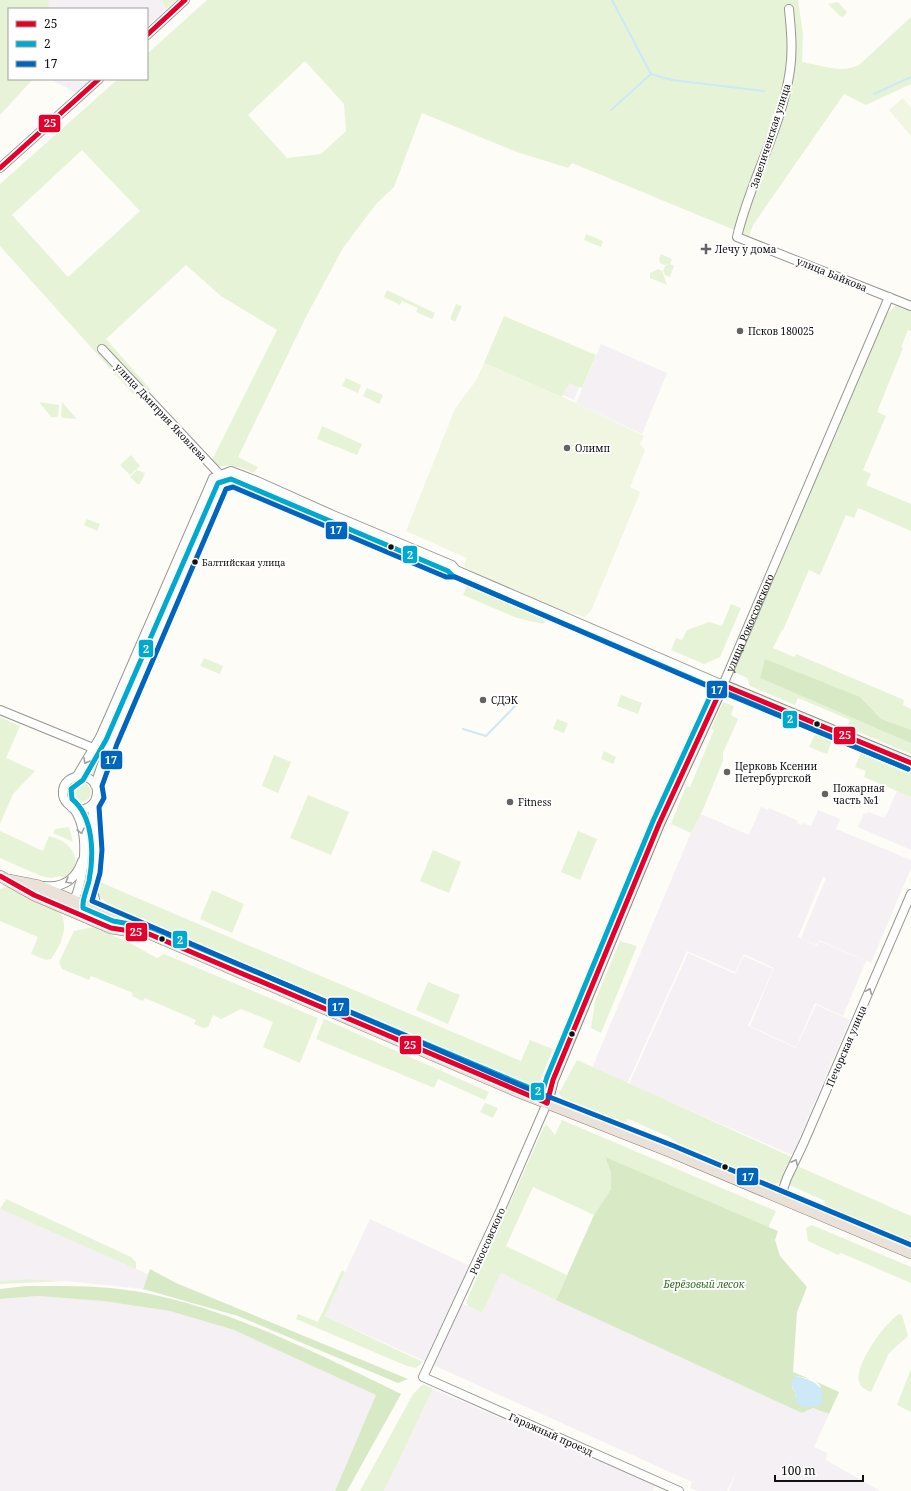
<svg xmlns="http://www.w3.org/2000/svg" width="911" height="1491" viewBox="0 0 911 1491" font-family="'Noto Serif',serif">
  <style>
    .industrial { fill: #f5f0f3 }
    .green { fill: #e7f3d7; fill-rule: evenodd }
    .forest { fill: #d8eac5 }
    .pitch { fill: #f0f6e1 }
    .water { fill: #cde8f7 }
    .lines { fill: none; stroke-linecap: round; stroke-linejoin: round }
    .stream { stroke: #cde8f7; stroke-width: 2 }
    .minor-casing { stroke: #979795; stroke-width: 10 }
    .major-casing { stroke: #858482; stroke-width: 12 }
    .highway-casing { stroke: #858482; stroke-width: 12 }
    .minor { stroke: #fffffe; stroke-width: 8 }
    .major { stroke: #ede9dc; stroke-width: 10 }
    .highway { stroke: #eae1d8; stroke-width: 11 }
    .bus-1-casing { stroke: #fff; stroke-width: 8 }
    .bus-2-casing { stroke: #fff; stroke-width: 8 }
    .bus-3-casing { stroke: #fff; stroke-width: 8 }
    .bus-1 { stroke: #e4002b; stroke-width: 5 }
    .bus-2 { stroke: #00a9ce; stroke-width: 5 }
    .bus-3 { stroke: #0065bd; stroke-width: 5 }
    .oneway { stroke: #a0a09f }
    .poi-dot { fill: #646362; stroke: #fff; stroke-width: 1.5 }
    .bus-dot { fill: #111; stroke: #fff; stroke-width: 1.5 }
    .labels { text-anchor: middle; stroke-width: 4; stroke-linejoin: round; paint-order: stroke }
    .bus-label { font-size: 9px; fill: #111; stroke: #fff; text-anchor: start }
    .street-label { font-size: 10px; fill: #111; stroke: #fff }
    .poi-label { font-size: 10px; fill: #111; stroke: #fff; text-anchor: start }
    .park-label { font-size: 10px; font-style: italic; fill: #2f6b1f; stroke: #fff }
    .line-badge { stroke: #fff; stroke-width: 1.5 }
    .badge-label { font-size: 11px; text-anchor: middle; font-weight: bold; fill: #fff }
  </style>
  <rect width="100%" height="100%" fill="#fdfcf7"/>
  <g class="industrial">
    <path d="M0,0H162L166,9L147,27V9H9Z"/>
    <path d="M49,79H92L77,93Z"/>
    <path d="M601,344L667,373L642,434L576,403Z"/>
    <path d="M569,382L579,387L574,400L563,395Z"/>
    <path d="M897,791L911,797V850L858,827L864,813L867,814L868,812L885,818Z"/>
    <path d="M761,807L768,810L769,808L798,821L797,823L802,825L803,823L811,826L818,810L840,819L836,829L911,860V868L871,963L819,940L816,945L801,938L826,878L810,870L823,877L798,937L817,946L819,941L866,961L843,1016L815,1003L796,1047L750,1026L774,968L744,954L735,972L687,951L627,1084L592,1068L691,833L701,814L749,835Z"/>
    <path d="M688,953L735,974L744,956L773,969L748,1026L796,1048L816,1005L850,1020L792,1155L629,1084Z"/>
    <path d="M0,1209L148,1274L143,1289L66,1281L26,1279L0,1281Z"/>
    <path d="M370,1219L472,1267L457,1301L482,1313L501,1273L802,1413L813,1408L829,1414L814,1447L827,1453L826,1460L880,1491H729L736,1472L727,1491H697L690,1488L692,1482L325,1316Z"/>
    <path d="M38,1296L103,1301L170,1311L234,1330L377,1395L335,1491H0V1299Z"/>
    <path d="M433,1389L655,1484L653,1491H384Z"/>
  </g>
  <g class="green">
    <path d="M0,0H49L48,9H9V79H33L0,115Z"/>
    <path d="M162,0H176L166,9Z"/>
    <path d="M207,0H798L803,34L802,62C821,65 841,74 859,65L911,17V84L866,105L844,94L753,225L749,236L572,163L568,168L517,152L422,113L394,187L376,204L343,248L307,315L238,457L258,467L254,473C239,467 227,461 212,470L207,466L214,456L277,330L221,296L186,265L106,339L151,390L133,394L0,246V184L118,79H147V54ZM305,61L344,104L346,131L321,154L287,158L248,115ZM82,150L140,211L68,277L12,215Z"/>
    <path d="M838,2L847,12L843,17L840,16L828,4Z"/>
    <path d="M586,234L603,241L601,247L584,240Z"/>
    <path d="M661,254L672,259L670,264L665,265L660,263L659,259Z"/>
    <path d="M670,264L674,266L670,277L665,275L663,271L665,266Z"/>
    <path d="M658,269L662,271L667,285L650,278V273Z"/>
    <path d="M387,290L435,313L432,319L416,312L418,308L402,301L400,305L384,297Z"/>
    <path d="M456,304L462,306L455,322L450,319Z"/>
    <path d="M895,306H903L911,309V331L908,330L901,347L903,348L877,412L886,416L863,470L871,474L866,485L911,504V531L858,508L854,518L846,515L820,575L809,570L783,630H782L773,648L794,657L796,654L904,700L903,705L911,709V754L847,727L850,720L798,698L795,705L750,686L747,678L732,671L887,314Z"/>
    <path d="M504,316L596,355L582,388L569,383L562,397L484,363Z"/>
    <path d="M346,378L361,385L358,393L342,386Z"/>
    <path d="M367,388L383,395L379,404L363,396Z"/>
    <path d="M39,402L59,405L58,417H51Z"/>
    <path d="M62,402L77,419L63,418L61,416Z"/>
    <path d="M322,426L362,444L357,455L317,439Z"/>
    <path d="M131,455L140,466L130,475L120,465Z"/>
    <path d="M137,470L145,473L140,484H137L130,477Z"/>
    <path d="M87,519L100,524L97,531L84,525Z"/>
    <path d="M468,583L546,616V621L543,624L517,618L463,595Z"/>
    <path d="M731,604L741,608L720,657L704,664L671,650L676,638L682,640L687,630L709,622L722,626Z"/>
    <path d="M204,658L223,666L220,674L200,666Z"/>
    <path d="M621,695L642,703L638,714L617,706Z"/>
    <path d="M723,702L734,706L731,715L738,719L723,753V761L701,814L691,833L671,824L686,786L690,787L714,730L711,729Z"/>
    <path d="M0,717L20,726L6,758L35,771L13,794L0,824Z"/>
    <path d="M557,719L568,723L564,733L553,729Z"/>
    <path d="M817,730L833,738L827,754L809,747Z"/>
    <path d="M101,742H103L94,776L84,772Z"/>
    <path d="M863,748H866L911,767V797L864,777L866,771L855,767Z"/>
    <path d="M604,751L616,757L613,764L601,759Z"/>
    <path d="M274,755L291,762L278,793L262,786Z"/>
    <circle cx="81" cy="792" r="10"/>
    <path d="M308,795L349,812L331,855L290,838Z"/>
    <path d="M90,810L92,843L86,886L83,884C90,855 87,841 80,812Z"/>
    <path d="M69,827L73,842L53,833L55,829Z"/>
    <path d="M0,831L43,851L49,836C72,841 87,863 64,880L61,876L51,878L41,876L0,858Z"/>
    <path d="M578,831L597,839L580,880L561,872Z"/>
    <path d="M433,850L461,862L449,893L420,881Z"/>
    <path d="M95,880L521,1061L530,1040L553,1049L538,1086L531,1091L501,1078L110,905L97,895Z"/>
    <path d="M6,887H13L57,908C71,923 62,944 51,959L46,960L31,954L38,937L0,921V889Z"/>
    <path d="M212,890L244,904L232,933L200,919Z"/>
    <path d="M93,927L128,942L157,958L164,954L318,1018L300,1063L263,1047L273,1022L241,1009L221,1019L213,1015L208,1027L203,1028L194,1024L196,1020L145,998L143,1001L132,996L133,993L91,976L89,980L62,969L59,962L74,931Z"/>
    <path d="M620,941L637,946L601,1033L591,1028L595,1001Z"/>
    <path d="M428,982L460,995L448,1024L416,1010Z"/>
    <path d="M324,1019L489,1092L485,1100L438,1079L434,1088L316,1039Z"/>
    <path d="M577,1060L792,1157L781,1182L770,1186L683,1147L671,1138L628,1119L623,1127L571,1105L562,1099L559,1093Z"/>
    <path d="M485,1103L498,1108L493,1118L480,1112Z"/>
    <path d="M562,1120L776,1211L768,1228L605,1158L611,1173V1189L594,1215L533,1187L506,1246L567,1275L556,1300L501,1273L482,1313L468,1306L466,1302L542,1131L546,1124L555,1135Z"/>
    <path d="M795,1165L911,1216V1247L824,1209L825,1201L787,1184Z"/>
    <path d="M6,1199L131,1257L136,1262V1269L0,1209Z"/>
    <path d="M812,1225L911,1267V1283L841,1253L838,1255L808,1241L806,1228Z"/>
    <path d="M342,1270L345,1272L325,1316L423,1362L416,1368L407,1366L296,1319L298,1314L318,1322Z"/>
    <path d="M26,1279L66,1281L0,1284V1281Z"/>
    <path d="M899,1314L902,1315L908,1336L889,1353L871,1392C866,1390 861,1388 859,1382C854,1365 885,1323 899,1314Z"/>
    <path d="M911,1369V1412L897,1405Z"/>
    <path d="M423,1384L433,1389L384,1491H360L413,1394Z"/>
  </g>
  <g class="forest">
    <path d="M765,659L860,697L881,719L911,730V743L760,678Z"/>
    <path d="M605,1157L778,1231L775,1240L780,1256L807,1287L797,1312L793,1372L810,1379L797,1376L792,1387L795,1392V1397L821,1387L817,1382L839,1392L829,1414L813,1408L802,1413L556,1300L594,1215L611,1189V1173Z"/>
    <path d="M150,1269L176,1283L408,1379L398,1383L238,1316L143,1289Z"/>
    <path d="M26,1286C67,1286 110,1285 150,1294C237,1312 322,1356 401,1394L347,1491H335L376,1395L234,1330L170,1311L103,1301L38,1296L0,1299V1289Z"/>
  </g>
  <g class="pitch">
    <path d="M903,98L911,108V136L889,110Z"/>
    <path d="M484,363L576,403L644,436L640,444L645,450L630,487L640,492L639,495L591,611L585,617L556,609L473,574L466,570L464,565L467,558L406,531L455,409L477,379Z"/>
  </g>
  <path class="water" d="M797,1376C812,1380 830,1387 820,1406L803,1407L796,1402L795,1392L791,1384L793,1379Z"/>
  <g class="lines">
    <g class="stream">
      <path d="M612,0L651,74"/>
      <path d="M874,94L911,77"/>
      <path d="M611,110L651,74L672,80L764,91"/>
      <path d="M463,729L486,736L516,705"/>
    </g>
    <g class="minor-casing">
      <g id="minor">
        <path d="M789,9C791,29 793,50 790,70C782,128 750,180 737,237L911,306"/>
        <path d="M147,35L185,0"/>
        <path d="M0,168L99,79"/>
        <path d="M102,349L223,478"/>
        <path d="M0,710L93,748"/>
        <path id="s1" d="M77,776L100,737L112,710L210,485L213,478L231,471L257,481L333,515L452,565L456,570L723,685L889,297"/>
        <path d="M95,785L110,741L219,489L221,484L233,479L449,571L456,570"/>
        <path d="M72,808C81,811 89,810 95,801C107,771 60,768 63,795C64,804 72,805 76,812C90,836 84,877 74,901L75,905"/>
        <path d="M91,884L96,903L102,912"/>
        <path d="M45,886C64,888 76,879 82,861"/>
        <path d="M80,909L84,905L93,872L95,849L92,805"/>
        <path d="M547,1103L501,1209L423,1377L679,1491"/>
        <path d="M780,1198L787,1178L804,1142L911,894"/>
      </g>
    </g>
    <g class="major-casing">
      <path id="major" d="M547,1103L553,1080L659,824L723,685L911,763"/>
    </g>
    <g class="highway-casing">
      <g id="highway">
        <path d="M0,876L34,895L111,928L136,932"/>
        <path d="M9,880L39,886L521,1093L671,1152L911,1253"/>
      </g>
    </g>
    <use href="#minor" class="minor"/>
    <use href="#major" class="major"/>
    <use href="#highway" class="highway"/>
    <g class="bus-1-casing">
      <g id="bus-1">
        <path d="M147,35L185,0"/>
        <path d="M0,168L99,79"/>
        <path d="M723,685L911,763"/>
        <path d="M0,876L34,895L111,928L149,934L547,1103"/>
        <path d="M547,1103L553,1080L659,824L723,685"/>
      </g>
    </g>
    <g class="bus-2-casing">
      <g id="bus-2">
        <path d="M231,479L448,571L453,576L714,688L653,821L547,1077L542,1093L152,928L113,921L83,908C82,899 87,890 89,881C94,855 94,817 72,799L71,789L83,780L106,740L218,483Z"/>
        <path d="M727,693L908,769"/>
      </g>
    </g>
    <g class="bus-3-casing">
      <path id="bus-3" d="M908,769L703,684L455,577H446L233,487L226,489L117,744L102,786L104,798L99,807L102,850L100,873L92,901L524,1087L674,1146L911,1245"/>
    </g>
    <use href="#bus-1" class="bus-1"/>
    <use href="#bus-2" class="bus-2"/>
    <use href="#bus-3" class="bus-3"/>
  </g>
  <defs><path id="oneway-chevron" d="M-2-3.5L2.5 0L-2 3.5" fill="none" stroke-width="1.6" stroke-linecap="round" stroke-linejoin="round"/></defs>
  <g class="oneway">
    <use href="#oneway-chevron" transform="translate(86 761) rotate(120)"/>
    <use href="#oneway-chevron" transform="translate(81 831) rotate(77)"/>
    <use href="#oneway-chevron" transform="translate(68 881) rotate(150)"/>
    <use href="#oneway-chevron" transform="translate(869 991) rotate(-67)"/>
    <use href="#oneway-chevron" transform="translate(795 1162) rotate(-64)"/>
  </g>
  <g class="poi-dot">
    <path d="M704 243h4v4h4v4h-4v4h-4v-4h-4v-4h4z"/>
    <circle cx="740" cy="331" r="4"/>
    <circle cx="567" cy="448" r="4"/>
    <circle cx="483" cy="700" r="4"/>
    <circle cx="727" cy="772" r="4"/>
    <circle cx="825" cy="794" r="4"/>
    <circle cx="510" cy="802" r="4"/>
  </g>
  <g class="bus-dot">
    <circle cx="391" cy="547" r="3.5"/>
    <circle cx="195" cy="562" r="3.5"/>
    <circle cx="817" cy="724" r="3.5"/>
    <circle cx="162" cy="939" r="3.5"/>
    <circle cx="572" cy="1034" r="3.5"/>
    <circle cx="725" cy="1167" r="3.5"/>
  </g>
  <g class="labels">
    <g class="bus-label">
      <text x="202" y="566">Балтийская улица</text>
    </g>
    <g class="street-label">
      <text transform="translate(770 136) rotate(-72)" y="4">Завеличенская улица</text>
      <text transform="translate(832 274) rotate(22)" y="4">улица Байкова</text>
      <text transform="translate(161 412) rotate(47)" y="4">улица Дмитрия Яковлева</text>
      <text dy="4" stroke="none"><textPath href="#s1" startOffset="952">улица Рокоссовского</textPath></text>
      <text transform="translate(846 1046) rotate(-67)" y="4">Печорская улица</text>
      <text transform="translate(487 1241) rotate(-66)" y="4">Рокоссовского</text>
      <text transform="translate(551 1434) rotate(24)" y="4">Гаражный проезд</text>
    </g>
    <g class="poi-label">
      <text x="715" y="253">Лечу у дома</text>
      <text x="748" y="335">Псков 180025</text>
      <text x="575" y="452">Олимп</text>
      <text x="491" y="704">СДЭК</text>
      <text x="735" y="770">Церковь Ксении<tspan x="735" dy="12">Петербургской</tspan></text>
      <text x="833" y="792">Пожарная<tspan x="833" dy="12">часть №1</tspan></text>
      <text x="518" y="806">Fitness</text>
    </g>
    <g class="park-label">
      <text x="704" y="1288">Берёзовый лесок</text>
    </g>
  </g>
  <g class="line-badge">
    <rect x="38" y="114" width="23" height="19" rx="4" fill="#e4002b"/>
    <rect x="325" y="521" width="23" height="19" rx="4" fill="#0065bd"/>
    <rect x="402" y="545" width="16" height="19" rx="4" fill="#00a9ce"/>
    <rect x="138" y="639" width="16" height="19" rx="4" fill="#00a9ce"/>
    <rect x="706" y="680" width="22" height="19" rx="4" fill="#0065bd"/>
    <rect x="782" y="710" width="16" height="19" rx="4" fill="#00a9ce"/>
    <rect x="833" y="726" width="23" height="19" rx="4" fill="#e4002b"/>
    <rect x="100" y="750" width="23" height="20" rx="4" fill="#0065bd"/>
    <rect x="125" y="922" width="23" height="20" rx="4" fill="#e4002b"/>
    <rect x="172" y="930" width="16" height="19" rx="4" fill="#00a9ce"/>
    <rect x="327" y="997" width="23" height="20" rx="4" fill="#0065bd"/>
    <rect x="399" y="1035" width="23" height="20" rx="4" fill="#e4002b"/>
    <rect x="530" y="1082" width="15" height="19" rx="4" fill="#00a9ce"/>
    <rect x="736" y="1167" width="23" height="19" rx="4" fill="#0065bd"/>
  </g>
  <g class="badge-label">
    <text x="50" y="127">25</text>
    <text x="336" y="534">17</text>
    <text x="410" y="559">2</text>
    <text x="146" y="653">2</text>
    <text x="717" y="694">17</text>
    <text x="790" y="723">2</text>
    <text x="845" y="739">25</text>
    <text x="111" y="764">17</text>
    <text x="136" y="936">25</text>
    <text x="180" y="944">2</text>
    <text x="338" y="1011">17</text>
    <text x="410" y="1049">25</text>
    <text x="538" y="1095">2</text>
    <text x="748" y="1181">17</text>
  </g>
  <rect x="8" y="8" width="140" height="72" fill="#ffffff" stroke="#a0a0a0"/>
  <rect x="16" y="21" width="20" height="6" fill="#e4002b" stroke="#a0a0a0"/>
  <text x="44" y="28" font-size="12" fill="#111111">25</text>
  <rect x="16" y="41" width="20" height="6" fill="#00a9ce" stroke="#a0a0a0"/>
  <text x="44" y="48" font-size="12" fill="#111111">2</text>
  <rect x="16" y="61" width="20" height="6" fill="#0065bd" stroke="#a0a0a0"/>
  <text x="44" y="68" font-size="12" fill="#111111">17</text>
  <path d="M775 1475v6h88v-6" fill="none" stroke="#111111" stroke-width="2"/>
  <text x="781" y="1475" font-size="12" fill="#111111" stroke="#ffffff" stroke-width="3" paint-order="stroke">100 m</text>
</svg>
